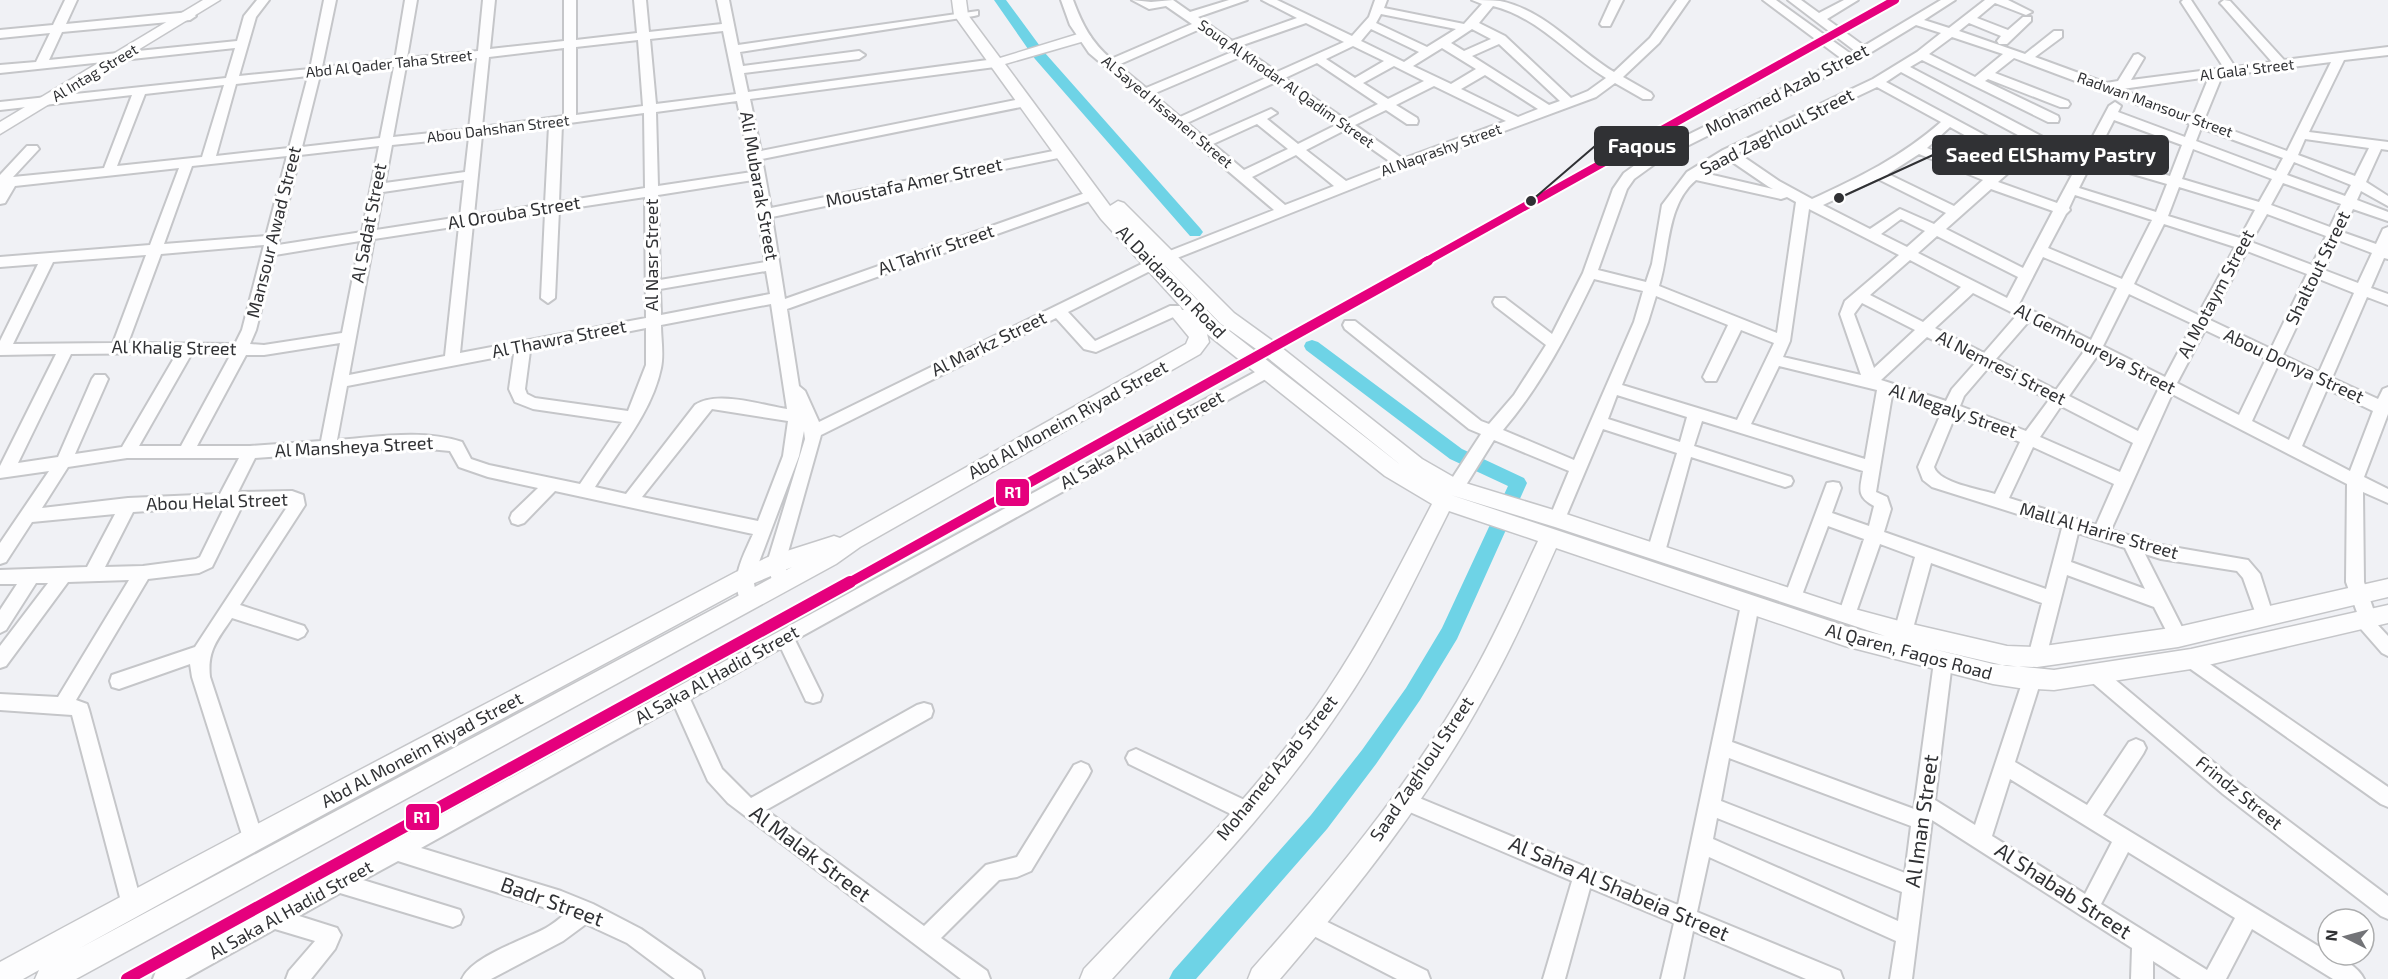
<svg xmlns="http://www.w3.org/2000/svg" width="2388" height="979" viewBox="0 0 2388 979" font-family="'Exo 2',sans-serif">
  <style>
    .lines { fill: none; stroke-linecap: round; stroke-linejoin: round }
    .canal { fill: #6ed3e6; fill-rule: evenodd }
    .minor-casing { stroke: #c5c6c9; stroke-width: 4 }
    .major-casing { stroke: #c5c6c9; stroke-width: 3 }
    .minor { fill: #fdfdfe; fill-rule: evenodd }
    .major { fill: #fdfdfe; fill-rule: evenodd }
    .rail-1-far2-casing { stroke: #fff; stroke-width: 12 }
    .rail-1-far1-casing { stroke: #fff; stroke-width: 14 }
    .rail-1-casing { stroke: #fff; stroke-width: 16 }
    .rail-1-far2 { stroke: #e5007d; stroke-width: 8 }
    .rail-1-far1 { stroke: #e5007d; stroke-width: 10 }
    .rail-1 { stroke: #e5007d; stroke-width: 12 }
    .labels { text-anchor: middle; stroke-width: 6; stroke-linejoin: round; paint-order: stroke }
    .far-street-label { font-size: 15px; fill: #303134; stroke: #fff }
    .street-label { font-size: 18px; fill: #303134; stroke: #fff }
    .near-street-label { font-size: 21px; fill: #303134; stroke: #fff }
    .leader { fill: none; stroke: #303134; stroke-width: 2 }
    .callout-dot { fill: #303134; stroke: #fff; stroke-width: 2 }
    .callout { fill: #303134; stroke: #303134; stroke-width: 2 }
    .callout-label { font-size: 20px; text-anchor: middle; font-weight: bold; fill: #fff }
    .line-badge { stroke: #fff; stroke-width: 2 }
    .badge-label { font-size: 16px; text-anchor: middle; font-weight: bold; fill: #fff }
  </style>
  <rect width="100%" height="100%" fill="#f0f1f5"/>
  <g class="lines">
    <g class="canal">
      <path d="M994,0H1006L1045,53L1200,228L1203,232L1200,236H1190L1035,59Z"/>
      <path d="M1312,340L1318,342L1462,449L1524,478L1527,483L1457,639L1420,700L1376,764L1327,829L1196,979H1169L1173,971L1311,815L1362,750L1406,688L1442,628L1508,486L1450,459L1306,350L1304,346L1306,342Z"/>
    </g>
    <g class="minor-casing">
      <g id="minor">
        <path d="M65,0H77L66,24L190,12L196,16L190,20L62,32L49,60L237,41L244,16L257,0H269L256,17L239,76L310,69L324,0H336L322,67L395,60L405,0H417L407,58L478,51L483,0H495L490,49L564,41V0H576V40L637,33L634,0H646L649,32L722,24L717,0H729L738,45L978,11V15L974,16L740,52L743,66L859,51L865,55L859,59L744,73L748,92L995,59L1001,63L995,67L750,99L761,151L1026,98L1032,102L1026,106L762,159L771,208L1063,149L1070,153L1063,157L772,217L785,299L1088,192H1098L1100,195L1098,198L787,309L799,386L805,391L819,422L1162,254L1274,210L1089,53L1070,25L1061,0H1073C1082,24 1091,42 1111,59L1192,24L1166,6L1149,9L1132,0L1151,2L1173,0L1190,12L1229,0H1247L1198,17L1232,41L1297,18L1262,0H1277L1352,36L1369,17L1375,0H1387L1384,8L1464,24L1482,4L1472,0C1481,0 1491,0 1500,1C1545,10 1576,49 1614,72L1650,38L1677,0H1689L1659,43L1623,77L1651,93L1653,96L1651,99H1643L1615,83L1596,97L1407,167L1172,260L1068,312L1095,341L1170,306H1180L1182,310L1180,314L1096,352L1084,349L1056,318L821,435L785,563L787,575L784,580L778,582L772,580L767,563L805,439L804,431L799,456L753,578L757,599L754,604L748,606L742,604C729,579 743,557 753,534L555,491L524,523L518,525L512,523L510,518L512,513L538,488L488,477L459,467L450,451L408,447L255,458L238,492L292,491L303,495L305,505L240,605L304,626L307,631L304,636L298,639L232,618C218,639 207,650 210,677L263,838L260,845L253,847L246,845L243,838L192,677L190,664L119,689L112,687L110,681L112,675L195,647L289,504L242,506L212,567L199,573L148,579L76,700L87,704L89,710L142,905L139,912L132,915L125,912L122,905L72,715L0,710V694L58,697L129,580L68,582L6,666L0,668V646L48,583H36L6,630L0,633V610L17,584H0V570L87,567L115,514L32,522L6,562L0,564V543L49,471L0,478V466L56,354L0,355V341L38,264L0,267V257L150,245L179,168L15,186L5,203L0,204V175L27,146H37L39,149L13,177L104,168L132,95L0,110V102L226,78L235,48L0,73V65L36,62L50,33L0,38V30L53,25ZM1493,6C1538,17 1568,55 1606,78L1588,91L1571,98L1505,36L1479,23ZM1381,14L1456,29L1427,47L1376,23ZM1306,23L1344,42L1277,72L1240,46ZM1200,29L1232,52L1146,88L1118,65ZM1371,29L1419,52L1404,62L1361,41ZM1472,29L1491,39L1464,51L1451,43ZM723,31L736,94L656,104L650,39ZM638,40L643,106L576,115V47ZM1499,44L1560,101L1549,105L1472,56ZM1353,46L1384,61L1355,78L1326,59ZM564,48V116L482,127L489,57ZM1442,48L1476,69L1451,84L1413,66ZM1240,57L1268,77L1180,117L1153,94ZM477,58L469,129L393,137L406,66ZM1317,63L1378,104L1346,120L1285,78ZM1394,66L1424,81L1388,99L1363,83ZM394,67L380,138L302,147L320,75ZM1485,75L1538,109L1518,117L1461,89ZM308,76L289,148L216,156L236,84ZM1276,82L1336,125L1298,144L1267,119L1277,113L1271,109L1205,138L1187,123ZM224,85L202,157L117,166L145,94ZM1434,86L1506,121L1403,159L1355,125L1386,110L1407,124H1417L1418,121L1417,118L1396,105ZM737,101L752,172L658,186L656,112ZM644,113L645,188L559,202L562,124ZM1257,124L1288,149L1244,170L1213,144ZM549,126L545,204L474,215L482,135ZM1345,130L1392,163L1346,181L1306,150ZM469,137L465,172L385,183L392,145ZM379,146L362,232L278,245L300,155ZM1296,155L1334,186L1285,205L1252,177ZM287,156L266,236L164,244L192,166ZM464,180L460,217L376,230L383,192ZM753,180L765,262L660,280L658,195ZM645,197L646,318L460,353L473,224L545,213L541,298L548,303L555,298L559,210ZM459,226L445,356L349,375L374,239ZM360,241L342,333L264,345L250,344L256,330L275,255ZM264,245L242,330L235,344L128,343L161,254ZM146,255L113,343L13,344L53,262ZM766,271L770,294L661,315L660,289ZM771,304L787,409C761,405 717,390 695,405L626,494L595,487C619,450 652,412 661,368C664,354 661,339 661,325ZM646,328V365L628,411L535,398L527,394L525,389L530,351ZM340,343L321,441L250,446H197L246,355H264ZM177,353L122,447L75,454L108,379L105,375H95L92,379L58,457L18,463L71,354ZM192,353L231,354L181,446H139ZM514,354L509,389L515,402L533,409L622,422L580,484L489,465L471,459L462,442C422,429 378,437 337,440L347,386ZM712,409L788,421L783,456L758,521L642,497ZM127,458H239L220,494L128,498L42,508L68,467ZM225,506L200,557L196,559L143,566L105,567L133,512Z"/>
        <path d="M1611,0H1623L1610,26H1602L1600,24Z"/>
        <path d="M1763,0H1776L1851,54L1855,51L1788,0H1801L1819,13L1844,0H1858L1827,19L1864,46L1941,0H1955L1924,20L1949,28L1985,0H2008L2032,12L2026,15L1995,3L1977,18L2008,30L2023,17H2031V21L2007,44H1999L1997,41L2001,36L1969,23L1959,31L2025,54L2054,31H2062V37L2035,57L2106,83L2118,81L2134,55L2138,54L2144,58L2131,80L2224,68L2181,2L2183,0H2191L2235,67L2272,62L2222,5L2220,3L2224,0L2230,1L2284,60L2388,47V55L2344,60L2309,132L2388,142V150L2381,149L2366,182L2388,196V206L2361,191L2357,200L2388,212V221L2353,209L2342,232L2376,244L2383,229L2388,227V259L2384,258L2371,288L2388,294V305L2367,297L2332,378L2378,399L2383,389L2388,387V414L2364,477L2388,489V503L2363,492L2364,582L2377,620L2376,623L2388,636V656L2382,653L2354,621L2358,615L2346,582L2347,484L2172,394L2111,530L2161,545L2248,560L2260,574L2273,615L2270,620L2264,622L2258,620L2243,578L2237,571L2161,559L2145,554L2187,637L2184,642L2178,645L2172,642L2154,607L2067,575L2046,657L2043,663L2037,665L2031,663L2028,657L2042,603L1931,563L1912,632L1909,637L1903,640L1897,637L1894,632L1915,557L1880,544L1853,621L1847,623L1841,621L1838,616L1864,539L1828,526L1799,603L1793,605L1787,603L1784,598L1827,483L1833,482L1839,483L1841,488L1832,513L1869,526L1874,506C1856,496 1860,489 1863,471L1702,421L1694,446L1791,477L1793,481L1791,485L1785,487L1691,457L1665,552L1662,557L1656,559L1650,557L1647,552L1677,453L1603,429L1565,519L1563,524L1557,526L1551,524L1549,519L1569,471L1494,440L1461,493L1455,494L1449,493L1447,488L1449,483L1481,434L1469,429L1345,329L1343,325L1345,321H1355L1481,421L1489,424L1514,395L1546,345L1495,306L1493,302L1495,298H1505L1552,334L1583,273L1613,189L1624,173L1653,152L1842,59ZM1916,25L1941,33L1917,52L1873,79L1723,150L1687,172L1662,205L1652,264L1646,282L1598,270L1627,189L1634,179L1663,158L1855,62ZM1952,37L2003,54L1975,77L1929,54ZM2014,58L2190,124L2185,137L2118,112L2121,106L2115,102L2109,106L2085,151L2043,137L1910,67L1922,60L2048,122H2058L2059,119L2058,116L1985,81L1988,79L2060,107H2068L2070,104L2068,101L1995,73ZM2331,62L2287,151L2204,120L2222,76ZM1901,72L2029,141L2016,152L1886,82ZM2209,77L2193,116L2119,89H2122ZM1877,87L1941,122C1901,157 1860,177 1812,199L1779,181L1738,153ZM2114,120L2182,145L2170,176L2096,155ZM1950,127L2008,159L1991,174L1927,148ZM2201,128L2283,158L2276,171L2196,141ZM2305,139L2369,148L2355,176L2298,155ZM2040,145L2081,159L2076,167L2031,153ZM2193,149L2272,179L2259,202L2182,179ZM1919,154L1983,180L1954,206L1888,174ZM1728,159L1769,187L1773,189L1704,173ZM2024,159L2072,175L2057,203L1998,182ZM2092,162L2167,184L2156,212L2079,188ZM2294,162L2351,185L2345,196L2287,175ZM1878,179L1946,213L1934,224L1900,209L1870,229L1823,205ZM1696,180L1781,199L1787,197L1796,202L1777,333L1659,286C1670,251 1666,205 1696,180ZM2283,183L2341,204L2330,227L2271,205ZM2179,187L2255,210L2240,238L2168,216ZM1991,189L2053,211L2023,268L1946,229ZM2075,195L2152,220L2122,279L2048,248L2066,214L2070,210L2069,208ZM1809,209L1899,255L1845,301L1840,314L1861,375L1783,357L1790,341ZM2267,214L2326,236L2312,265L2251,242ZM1901,219L1925,231L1907,247L1881,234ZM2164,224L2235,247L2198,315L2134,284ZM1937,236L2018,277L2007,298L1918,253ZM2338,240L2372,253L2358,283L2324,270ZM2247,251L2307,274L2271,349L2210,320ZM2043,257L2117,288L2091,340L2019,304ZM1910,260L1961,287L1923,322L1870,295ZM1594,279L1643,291L1634,322L1574,460L1503,430C1542,384 1568,333 1594,279ZM2319,279L2354,293L2319,372L2283,355ZM1973,293L2017,315L1984,353L1935,328ZM2129,294L2193,324L2165,377L2103,346ZM1656,296L1728,325L1703,377L1706,381H1716L1741,330L1774,343L1737,420L1622,385L1648,322ZM1862,303L1915,330L1874,368L1854,314ZM2029,321L2085,350L2056,390L1996,359ZM2205,330L2266,359L2239,415L2177,383ZM1927,337L1976,362L1952,389L1946,401L1881,380ZM2097,356L2159,388L2138,431L2069,396ZM2278,365L2314,382L2289,440L2252,421ZM1779,366L1877,390L1865,459L1751,424ZM1988,368L2049,400L2026,431L1960,406L1964,396ZM2327,389L2373,411L2350,471L2302,446ZM1617,395L1687,417L1680,442L1608,419ZM1892,395L1942,411L1918,467L1923,480L1932,487L2062,528L2046,589L1884,532L1891,509L1887,497L1876,492ZM2061,406L2133,443L2120,472L2040,437ZM1955,416L2020,442L1995,494C1979,489 1939,483 1934,467ZM2033,447L2114,484L2096,525L2009,498ZM2078,533L2125,548L2145,589L2071,562Z"/>
        <path d="M1268,365L1273,367L1276,371L1273,375L795,640L822,695L820,701L813,703L806,701L781,648L690,699L722,769L751,798L917,705L924,703L931,705L933,711L931,717L766,810L924,926L986,865L1017,857L1074,765L1081,762L1088,765L1091,771L1088,777L1031,871L1017,877L999,880L941,938L987,971L990,979H961L728,803L708,781L675,707L421,848L561,891L593,904L641,929L701,971L704,979H675L627,943L586,924L563,941L491,979H462C472,956 524,940 546,928C553,924 559,919 565,914L398,861L363,880L460,910L463,917L460,924L453,927L340,893L299,916L337,928L341,935L335,949L311,979H286L289,971L315,941L275,929L185,979H153L156,971Z"/>
        <path d="M1750,598L1756,600L1759,605L1732,742L1914,809L1934,662L1937,656L1943,654L1949,656L1952,662L1935,800L1975,825L2023,680L2025,674L2032,672L2039,674L2041,680L2015,762L2087,805L2129,742L2136,739L2143,742L2146,748L2143,754L2103,815L2328,952V955C2340,955 2359,968 2364,979H2333L2252,929L2226,979H2181L2153,961V979H2131L2132,948L1932,820L1912,979H1890L1896,941L1709,857L1697,912L1840,971L1843,979H1806L1693,931L1683,979H1661L1674,923L1590,888L1565,979H1543L1572,881L1398,807L1395,801L1398,795L1405,792L1412,795L1678,905L1741,605L1744,600ZM1729,758L1911,826L1905,873L1721,801ZM2010,779L2112,842L2085,894L1992,836ZM1717,818L1902,892L1898,921L1713,839ZM2128,852L2235,918L2207,970L2101,904Z"/>
        <path d="M2191,651L2388,787V807L2381,804L2185,665L2182,659L2185,653Z"/>
        <path d="M2094,665L2100,667L2237,782L2388,896V919L2381,916L2223,794L2088,679L2085,673L2088,667Z"/>
        <path d="M1136,749L1253,804L1256,811L1253,818L1246,820L1239,818L1129,764L1126,758L1129,752Z"/>
        <path d="M1311,914L1427,971L1430,979H1397L1304,931L1301,924L1304,917Z"/>
      </g>
    </g>
    <g class="major-casing">
      <g id="major">
        <path d="M203,0H220L0,134V122Z"/>
        <path d="M952,0H966L968,15L1000,58L1078,34H1088L1091,37L1088,40L1005,64L1110,206L1118,201L1124,203L1234,313L1277,344L1422,459L1462,482L1557,511L1847,607L1903,622L2007,646L2037,647L2178,627L2388,579V597L2178,647L2037,667L2007,666L1933,649L1993,664L2054,670L2191,649L2388,605V623L2191,669L2054,690L2019,688L1993,684L1845,646L1556,548C1534,597 1512,648 1485,695C1429,798 1356,890 1280,979H1248L1252,969C1332,879 1409,786 1469,681C1495,636 1516,588 1538,541L1449,511C1416,577 1384,646 1342,707C1276,806 1192,891 1112,979H1080L1084,969C1168,880 1258,793 1327,691C1367,632 1399,567 1432,504L1385,476L1207,334L1209,342L1200,354L860,547L836,564L76,979H35L39,970L23,979H0V962C244,829 491,702 736,572L768,557L834,536L840,538L1186,344L1189,337L1171,315L1173,310H1184L1101,219L954,15ZM1149,249L1220,323L1263,354L1402,466L1218,322ZM1451,495L1555,527L1885,636L1845,626ZM792,567L80,948C302,824 528,706 752,584Z"/>
      </g>
    </g>
    <use href="#minor" class="minor"/>
    <use href="#major" class="major"/>
    <g class="rail-1-far2-casing">
      <path id="rail-1-far2" d="M1425,262L1895,0"/>
    </g>
    <g class="rail-1-far1-casing">
      <path id="rail-1-far1" d="M847,584L1428,261"/>
    </g>
    <g class="rail-1-casing">
      <path id="rail-1" d="M127,979L850,582"/>
    </g>
    <use href="#rail-1-far2" class="rail-1-far2"/>
    <use href="#rail-1-far1" class="rail-1-far1"/>
    <use href="#rail-1" class="rail-1"/>
  </g>
  <g class="labels">
    <g class="far-street-label">
      <text transform="translate(389 64) rotate(-6)" y="5">Abd Al Qader Taha Street</text>
      <text transform="translate(2247 70) rotate(-7)" y="5">Al Gala' Street</text>
      <text transform="translate(95 73) rotate(-31)" y="5">Al Intag Street</text>
      <text transform="translate(1286 84) rotate(35)" y="5">Souq Al Khodar Al Qadim Street</text>
      <text transform="translate(2155 105) rotate(20)" y="5">Radwan Mansour Street</text>
      <text transform="translate(1167 112) rotate(40)" y="5">Al Sayed Hssanen Street</text>
      <text transform="translate(498 129) rotate(-7)" y="5">Abou Dahshan Street</text>
      <text transform="translate(1441 150) rotate(-20)" y="5">Al Naqrashy Street</text>
    </g>
    <g class="street-label">
      <text transform="translate(1787 90) rotate(-27)" y="6">Mohamed Azab Street</text>
      <text transform="translate(1777 132) rotate(-27)" y="6">Saad Zaghloul Street</text>
      <text transform="translate(914 183) rotate(-12)" y="6">Moustafa Amer Street</text>
      <text transform="translate(759 186) rotate(80)" y="6">Ali Mubarak Street</text>
      <text transform="translate(514 213) rotate(-9)" y="6">Al Orouba Street</text>
      <text transform="translate(369 223) rotate(-79)" y="6">Al Sadat Street</text>
      <text transform="translate(274 232) rotate(-76)" y="6">Mansour Awad Street</text>
      <text transform="translate(936 250) rotate(-19)" y="6">Al Tahrir Street</text>
      <text transform="translate(652 255) rotate(-90)" y="6">Al Nasr Street</text>
      <text transform="translate(2318 268) rotate(-64)" y="6">Shaltout Street</text>
      <text transform="translate(1171 282) rotate(46)" y="6">Al Daidamon Road</text>
      <text transform="translate(2216 294) rotate(-62)" y="6">Al Motaym Street</text>
      <text transform="translate(559 339) rotate(-11)" y="6">Al Thawra Street</text>
      <text transform="translate(989 344) rotate(-26)" y="6">Al Markz Street</text>
      <text transform="translate(174 348) rotate(1)" y="6">Al Khalig Street</text>
      <text transform="translate(2095 349) rotate(27)" y="6">Al Gemhoureya Street</text>
      <text transform="translate(2294 366) rotate(25)" y="6">Abou Donya Street</text>
      <text transform="translate(2001 368) rotate(27)" y="6">Al Nemresi Street</text>
      <text transform="translate(1953 411) rotate(19)" y="6">Al Megaly Street</text>
      <text transform="translate(1068 420) rotate(-29)" y="6">Abd Al Moneim Riyad Street</text>
      <text transform="translate(1142 440) rotate(-29)" y="6">Al Saka Al Hadid Street</text>
      <text transform="translate(354 447) rotate(-3)" y="6">Al Mansheya Street</text>
      <text transform="translate(217 502) rotate(-2)" y="6">Abou Helal Street</text>
      <text transform="translate(2099 531) rotate(16)" y="6">Mall Al Harire Street</text>
      <text transform="translate(1909 652) rotate(15)" y="6">Al Qaren, Faqos Road</text>
      <text transform="translate(717 675) rotate(-29)" y="6">Al Saka Al Hadid Street</text>
      <text transform="translate(422 750) rotate(-28)" y="6">Abd Al Moneim Riyad Street</text>
      <text transform="translate(1277 768) rotate(-51)" y="6">Mohamed Azab Street</text>
      <text transform="translate(1422 769) rotate(-56)" y="6">Saad Zaghloul Street</text>
      <text transform="translate(2239 793) rotate(39)" y="6">Frindz Street</text>
      <text transform="translate(291 910) rotate(-29)" y="6">Al Saka Al Hadid Street</text>
    </g>
    <g class="near-street-label">
      <text transform="translate(1922 821) rotate(-82)" y="7">Al Iman Street</text>
      <text transform="translate(810 854) rotate(37)" y="7">Al Malak Street</text>
      <text transform="translate(1619 889) rotate(23)" y="7">Al Saha Al Shabeia Street</text>
      <text transform="translate(2063 891) rotate(33)" y="7">Al Shabab Street</text>
      <text transform="translate(552 902) rotate(20)" y="7">Badr Street</text>
    </g>
  </g>
  <path class="leader" d="M1531 201L1595 146M1839 198L1933 155"/>
  <g class="callout-dot">
    <circle cx="1531" cy="201" r="6"/>
    <circle cx="1839" cy="198" r="6"/>
  </g>
  <g class="callout">
    <rect x="1595" y="127" width="93" height="38" rx="6"/>
    <rect x="1933" y="136" width="235" height="38" rx="6"/>
  </g>
  <g class="callout-label">
    <text x="1642" y="153">Faqous</text>
    <text x="2051" y="162">Saeed ElShamy Pastry</text>
  </g>
  <g class="line-badge">
    <rect x="995" y="478" width="35" height="29" rx="6" fill="#e5007d"/>
    <rect x="405" y="803" width="35" height="28" rx="6" fill="#e5007d"/>
  </g>
  <g class="badge-label">
    <text x="1013" y="498">R1</text>
    <text x="422" y="823">R1</text>
  </g>
  <g transform="translate(2346 937) rotate(276)"><circle r="28" fill="#ffffff" stroke="#acadae" stroke-width="1.5"/>
  <path d="M0-4.5L10 22L0 15L-10 22Z" fill="#737478"/>
  <text y="-9" font-size="16" font-weight="bold" text-anchor="middle" fill="#303134">N</text>
  </g>
</svg>
